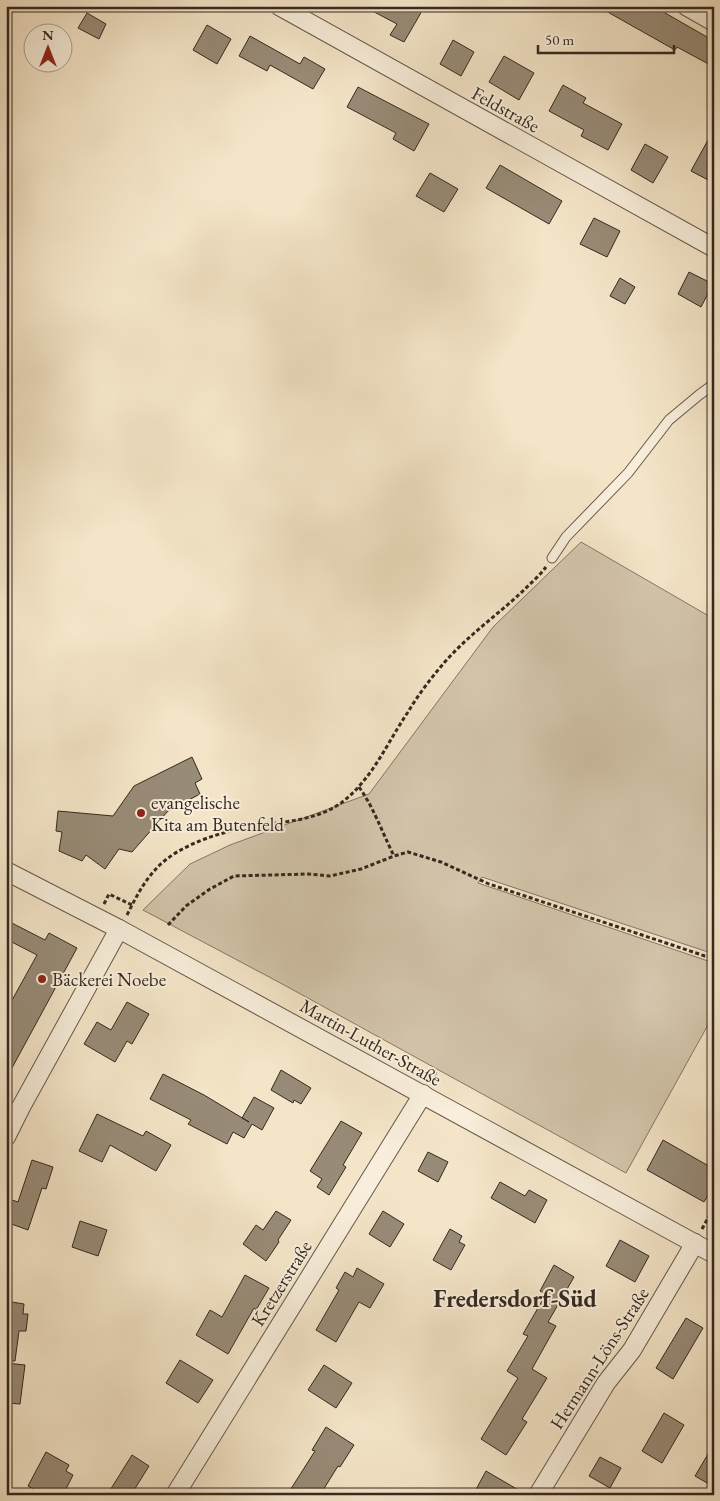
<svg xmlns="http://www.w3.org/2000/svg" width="720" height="1501" viewBox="0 0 720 1501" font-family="'EB Garamond',serif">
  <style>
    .green { fill: #d3c5ab; stroke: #847766 }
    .building { fill: #988b77; stroke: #342920 }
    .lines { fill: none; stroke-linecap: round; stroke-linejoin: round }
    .lane-casing { stroke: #64584a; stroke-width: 11 }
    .street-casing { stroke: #64584a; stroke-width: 20 }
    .path { stroke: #342920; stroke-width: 3; stroke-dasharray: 4 2.5; stroke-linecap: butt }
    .lane { stroke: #f8eedb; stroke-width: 9 }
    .street { stroke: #f8eedb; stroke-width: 18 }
    .poi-dot { fill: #8f2418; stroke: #f8eedb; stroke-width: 2 }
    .labels { text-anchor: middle; stroke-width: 4; stroke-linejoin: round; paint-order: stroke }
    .street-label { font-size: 19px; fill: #342920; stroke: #f8eedb }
    .poi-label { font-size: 19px; fill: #342920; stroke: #f8eedb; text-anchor: start }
    .district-label { font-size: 24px; font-weight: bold; fill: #342920; stroke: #f8eedb }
  </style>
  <rect width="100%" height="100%" fill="#f4e5c8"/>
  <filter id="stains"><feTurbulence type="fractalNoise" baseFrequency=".004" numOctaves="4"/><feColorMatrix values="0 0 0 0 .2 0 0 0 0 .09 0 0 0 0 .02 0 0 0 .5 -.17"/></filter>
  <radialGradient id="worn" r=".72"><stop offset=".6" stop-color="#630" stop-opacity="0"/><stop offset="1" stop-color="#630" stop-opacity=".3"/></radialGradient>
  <path class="green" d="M581,542L714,619V954L482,877L478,883L714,963V1014L626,1173L286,986L143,910L190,864L230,845L369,794L493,627Z"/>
  <g class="building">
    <path d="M363,6H414L422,11L404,42L390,35L397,24Z"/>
    <path d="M597,6H653L714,41V67L677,47L675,50Z"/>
    <path d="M87,13L106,24L99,39L78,28Z"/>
    <path d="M207,25L231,39L217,64L193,50Z"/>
    <path d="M250,36L300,64L304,57L325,69L313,89L270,65L267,71L239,56Z"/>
    <path d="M453,40L474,52L461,76L440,64Z"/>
    <path d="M504,56L534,73L519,100L489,82Z"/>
    <path d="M563,85L586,98L583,103L622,124L608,150L581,136L584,130L549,111Z"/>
    <path d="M358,87L429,124L414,151L393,139L396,133L347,107Z"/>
    <path d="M714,129V183L691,171Z"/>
    <path d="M645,144L668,157L653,183L631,170Z"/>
    <path d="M500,165L562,201L549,224L486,188Z"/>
    <path d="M430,173L458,189L444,212L416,196Z"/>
    <path d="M594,218L620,231L607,257L580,244Z"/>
    <path d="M689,272L713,284L701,307L678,294Z"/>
    <path d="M620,278L635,287L625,304L610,296Z"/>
    <path d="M192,757L202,779L195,783L200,794L168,811L132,852L119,849L105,869L86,855L82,861L59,851L62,832L56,831L58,811L113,816L134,786Z"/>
    <path d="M6,920L45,940L49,933L77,948L6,1079V1011L37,955L6,939Z"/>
    <path d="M127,1002L149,1014L132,1044L127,1041L115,1062L84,1044L97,1022L111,1030Z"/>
    <path d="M281,1070L311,1088L301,1104L294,1100L293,1103L271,1090Z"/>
    <path d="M163,1074L204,1095L249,1122L242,1118L254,1097L274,1108L262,1130L252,1124L244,1138L233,1132L227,1144L188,1124L191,1120L150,1099Z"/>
    <path d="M97,1114L143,1136L146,1131L171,1145L156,1171L110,1145L102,1162L79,1151Z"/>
    <path d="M341,1121L362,1133L343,1165L346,1167L329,1195L317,1187L322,1179L310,1171Z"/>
    <path d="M663,1140L714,1169V1185L704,1202L647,1170Z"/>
    <path d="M428,1152L448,1162L438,1182L418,1171Z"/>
    <path d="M32,1160L53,1167L46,1189L42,1188L28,1230L6,1222V1208L9,1199L18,1202Z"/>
    <path d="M500,1182L525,1196L529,1190L547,1200L535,1223L491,1198Z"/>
    <path d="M276,1211L291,1220L278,1240L279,1242L266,1261L243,1244L256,1225L263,1230Z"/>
    <path d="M383,1211L404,1224L390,1247L369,1234Z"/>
    <path d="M80,1221L107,1230L98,1256L72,1247Z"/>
    <path d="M450,1229L462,1236L459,1242L465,1245L451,1270L433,1260Z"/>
    <path d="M620,1240L649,1256L635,1282L606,1266Z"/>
    <path d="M554,1265L574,1277L548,1322L556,1326L532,1369L547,1378L522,1419L527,1422L506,1455L481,1439L518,1378L507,1371L528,1336L523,1334L546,1294L540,1291Z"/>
    <path d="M357,1268L384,1284L370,1308L359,1302L336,1342L316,1330L339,1290L336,1288L345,1272L353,1277Z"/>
    <path d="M245,1275L269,1288L256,1310L254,1308L228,1354L196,1335L210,1310L222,1317Z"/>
    <path d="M6,1301L24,1304L23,1314H28L26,1331H19L15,1361H6Z"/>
    <path d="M686,1318L703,1328L673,1379L656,1368Z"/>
    <path d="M180,1360L213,1380L198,1403L166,1383Z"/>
    <path d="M6,1363L25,1365L20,1404L6,1403Z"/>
    <path d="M324,1365L352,1383L336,1408L308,1390Z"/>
    <path d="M664,1413L684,1425L662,1463L642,1451Z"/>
    <path d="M326,1427L354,1445L340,1467L338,1466L320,1495H287L315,1451L312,1450Z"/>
    <path d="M714,1444V1487L695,1476Z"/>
    <path d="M46,1452L69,1465L66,1471L73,1475L63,1495H44L28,1486Z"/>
    <path d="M132,1455L149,1466L131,1495H107Z"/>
    <path d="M600,1457L621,1468L610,1488L589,1476Z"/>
    <path d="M486,1471L527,1495H473Z"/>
  </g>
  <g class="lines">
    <g class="lane-casing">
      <path id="lane" d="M552,558L566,537L628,473L669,420L699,395L714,384"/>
    </g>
    <g class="street-casing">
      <g id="street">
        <path d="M279,6L714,248"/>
        <path d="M686,6L714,22"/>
        <path d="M6,871L119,929L714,1254"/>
        <path d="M6,1137L21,1107L119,929"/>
        <path d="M175,1495L423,1094"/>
        <path d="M538,1495L606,1383L632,1350L695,1243"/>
      </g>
    </g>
    <g class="path">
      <path d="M359,787C374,808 382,832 394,856"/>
      <path d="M104,904L109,894L132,905"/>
      <path d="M127,915C135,899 143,883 155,870C179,842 233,828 269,824C293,821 320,818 341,803C372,780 387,743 408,712C418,695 431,678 444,663C468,635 499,614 525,589C532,582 540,575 546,567"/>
      <path d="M168,925L186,906L210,889L234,876L308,874L330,876L361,869L394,856L408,852L441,862L489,884L705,956H714"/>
      <path d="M431,1081L436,1072"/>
      <path d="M714,1115V1117"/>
      <path d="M702,1229L714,1207"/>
    </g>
    <use href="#lane" class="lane"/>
    <use href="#street" class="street"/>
  </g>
  <g class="poi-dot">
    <circle cx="141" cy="813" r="5"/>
    <circle cx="42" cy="979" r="5"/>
  </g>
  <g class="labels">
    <g class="street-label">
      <text transform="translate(506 109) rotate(29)" y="7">Feldstraße</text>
      <text transform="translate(371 1042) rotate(29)" y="7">Martin-Luther-Straße</text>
      <text transform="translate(281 1283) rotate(-58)" y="7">Kretzerstraße</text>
      <text transform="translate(599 1358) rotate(-57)" y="7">Hermann-Löns-Straße</text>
    </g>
    <g class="poi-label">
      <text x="151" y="809">evangelische<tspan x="151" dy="22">Kita am Butenfeld</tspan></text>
      <text x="52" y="986">Bäckerei Noebe</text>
    </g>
    <g class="district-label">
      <text x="515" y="1307">Fredersdorf-Süd</text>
    </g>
  </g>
  <rect width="720" height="1501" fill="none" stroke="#f4e5c8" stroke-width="25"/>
  <rect x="8" y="8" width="705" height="1486" fill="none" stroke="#342920" stroke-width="2.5"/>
  <rect x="12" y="12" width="695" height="1476" fill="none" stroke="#342920"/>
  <g transform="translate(48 48)"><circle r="24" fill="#f8eedb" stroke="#aa9f90"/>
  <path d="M0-4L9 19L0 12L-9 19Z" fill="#8f2418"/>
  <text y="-8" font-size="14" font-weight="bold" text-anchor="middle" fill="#342920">N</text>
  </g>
  <path d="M538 45v8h136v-8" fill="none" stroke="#342920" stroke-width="2.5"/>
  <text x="545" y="45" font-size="15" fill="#342920" stroke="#f8eedb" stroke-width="4" paint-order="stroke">50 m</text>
  <rect width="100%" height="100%" filter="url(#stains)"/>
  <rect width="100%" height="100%" fill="url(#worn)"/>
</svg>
